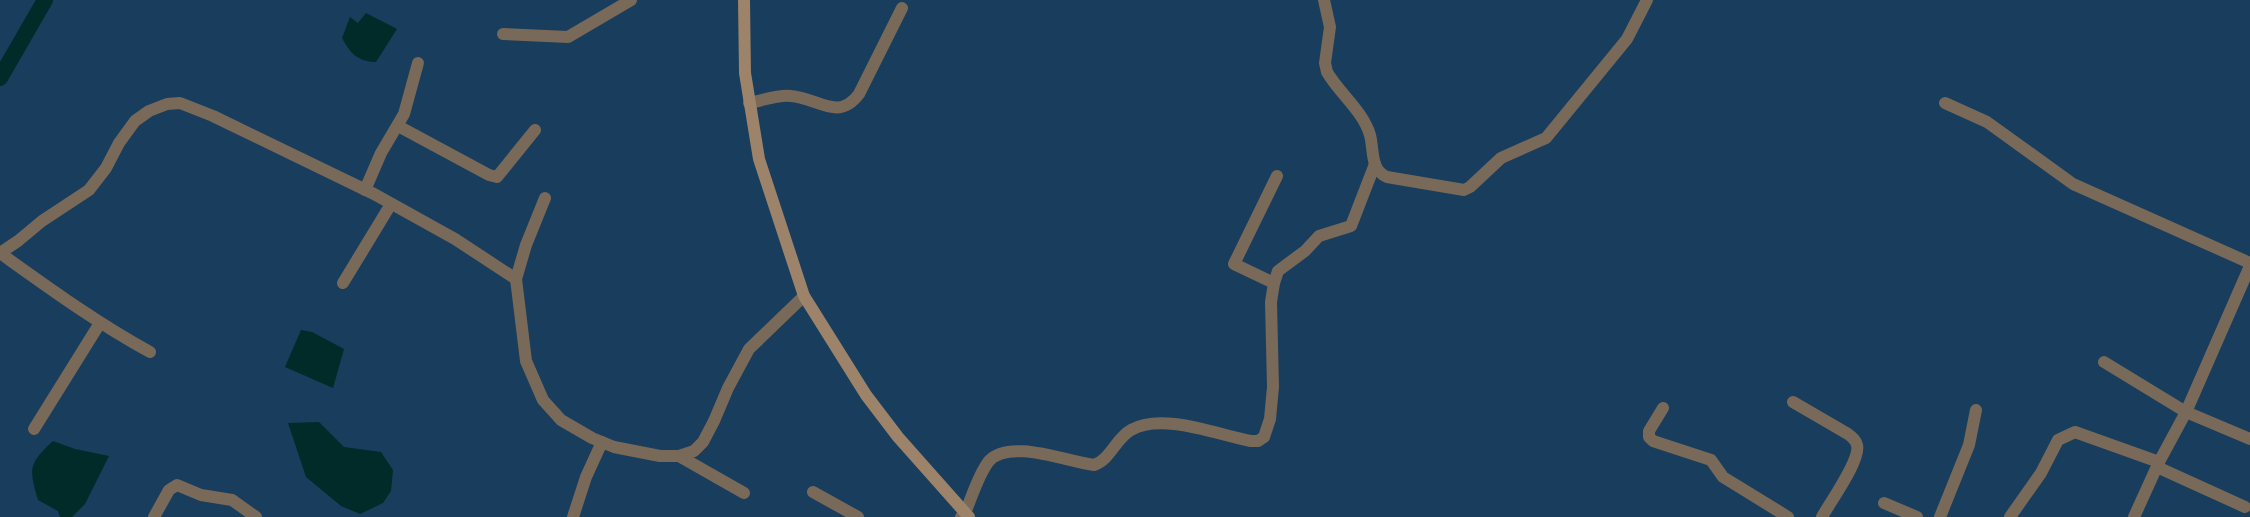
<svg xmlns="http://www.w3.org/2000/svg" width="2250" height="517" viewBox="0 0 2250 517" font-family="'Archivo Narrow',sans-serif">
  <style>
    .water { fill: #002b28 }
    .lines { fill: none; stroke-linecap: round; stroke-linejoin: round }
    .canal { stroke: #002b28; stroke-width: 16 }
    .street { stroke: #796959; stroke-width: 12 }
    .secondary { stroke: #9c8369; stroke-width: 12 }
  </style>
  <rect width="100%" height="100%" fill="#183d5d"/>
  <g class="water">
    <path d="M366,13L397,29L376,62C358,62 350,53 342,38L350,17L358,23Z"/>
    <path d="M301,330L312,332L344,349L333,388L285,367Z"/>
    <path d="M319,422L344,447L381,452L393,470L391,491L383,503L360,514L341,506L306,477L288,423Z"/>
    <path d="M53,441L75,449L109,456L85,504L72,517H60L58,511L38,500C29,469 28,464 53,441Z"/>
  </g>
  <g class="lines">
    <path class="canal" d="M0,78L45,0"/>
    <g class="street">
      <path d="M1324,0L1330,27L1325,63L1327,72C1339,93 1363,111 1370,135C1374,150 1370,170 1387,177L1464,190L1470,187L1501,158L1546,138L1627,39L1647,0"/>
      <path d="M503,34L568,37L631,0"/>
      <path d="M749,103C762,101 778,94 791,96C818,98 838,122 859,94L902,8"/>
      <path d="M1945,103L1987,122L2073,184L2250,263"/>
      <path d="M398,126L489,175L497,177L535,130"/>
      <path d="M365,190L381,153L404,114L418,63"/>
      <path d="M545,198L526,245L516,279L526,361L543,400L561,420L592,438L614,447L660,456H679L694,451L703,442L714,421L728,388L749,349L804,296"/>
      <path d="M0,253L18,241L42,221L89,190L106,168L119,143L135,121L149,111L167,104L180,103L213,116L374,194L455,239L516,279"/>
      <path d="M0,253C49,288 97,323 150,352"/>
      <path d="M343,283L391,204"/>
      <path d="M1274,283L1234,264L1277,176"/>
      <path d="M2104,362L2186,412L2250,439"/>
      <path d="M1793,402L1848,434C1852,437 1856,440 1857,445C1861,460 1830,502 1822,517"/>
      <path d="M1663,408L1649,431V437L1653,441L1711,460L1723,477L1788,517"/>
      <path d="M34,429L100,323"/>
      <path d="M679,456L744,493"/>
      <path d="M2157,467L2245,507"/>
      <path d="M813,492L858,517"/>
      <path d="M1884,503L1917,517"/>
      <path d="M154,517L169,490L177,485L201,495L232,500L256,517"/>
      <path d="M573,517L586,477L602,442"/>
      <path d="M961,517L965,513C972,497 978,475 989,461C1009,438 1068,462 1094,465C1111,459 1116,438 1131,430C1162,412 1218,435 1251,441H1258L1264,437L1270,419L1273,387L1271,302L1274,283L1278,271L1305,251L1319,236L1351,226L1375,164"/>
      <path d="M1940,517L1969,445L1976,410"/>
      <path d="M2010,517L2041,473L2058,440L2075,432L2159,462"/>
      <path d="M2134,517L2159,462L2186,412L2250,266"/>
    </g>
    <path class="secondary" d="M744,0L745,73L759,159L804,296L866,395L898,437L969,517"/>
  </g>
</svg>
